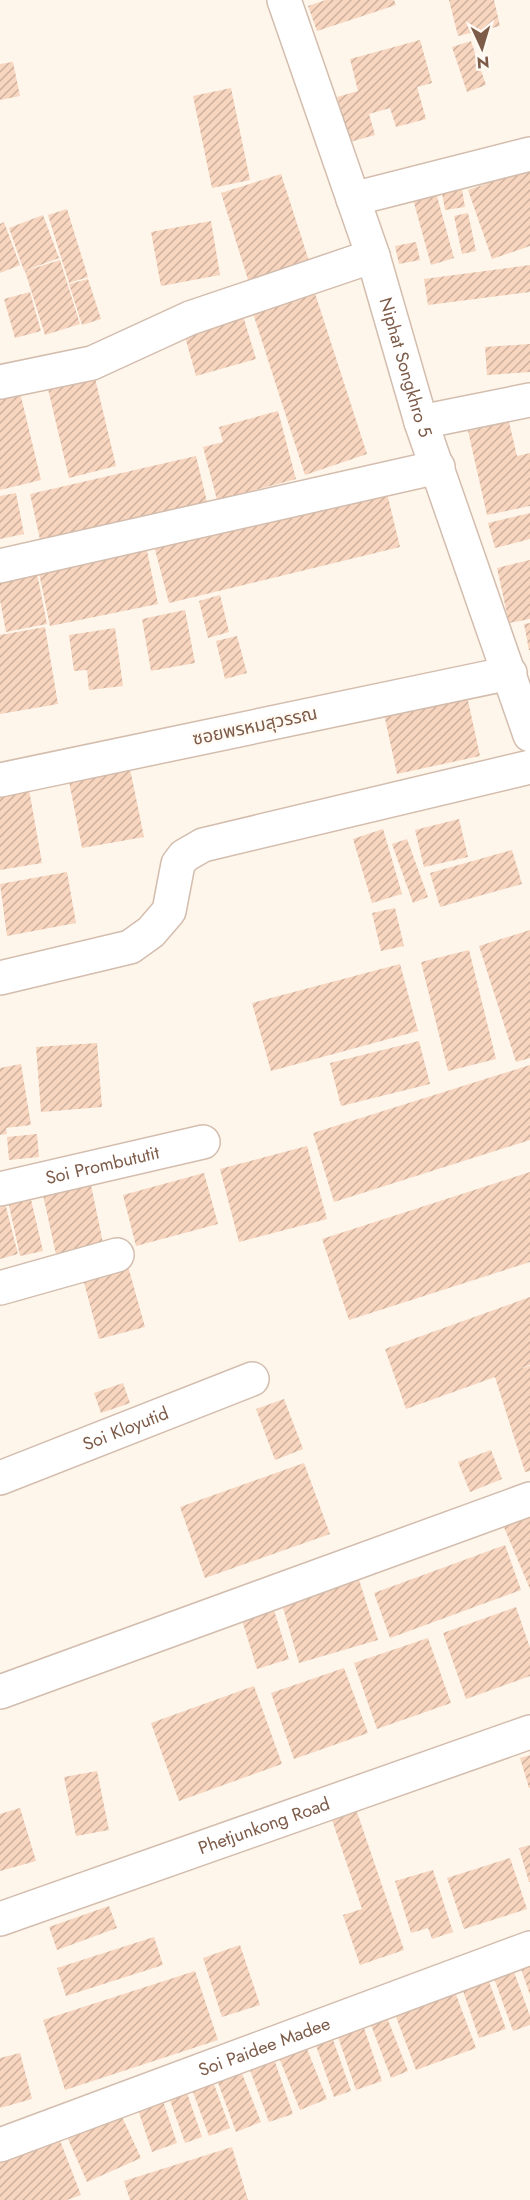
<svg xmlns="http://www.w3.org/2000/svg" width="530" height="2200" viewBox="0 0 530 2200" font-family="Jost,'Noto Sans Thai',sans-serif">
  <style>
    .building { fill: url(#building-hatch) }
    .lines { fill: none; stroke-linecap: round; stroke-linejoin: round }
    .minor-casing { stroke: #d3bdae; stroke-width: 36 }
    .tertiary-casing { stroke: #d3bdae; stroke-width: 36 }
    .minor { stroke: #fff; stroke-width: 33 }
    .tertiary { stroke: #fff; stroke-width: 33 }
    .labels { text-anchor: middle; stroke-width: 4.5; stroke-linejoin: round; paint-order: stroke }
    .street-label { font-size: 18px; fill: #7d5b49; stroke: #fffaf3 }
  </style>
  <defs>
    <pattern id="building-hatch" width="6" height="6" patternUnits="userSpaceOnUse" patternTransform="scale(1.5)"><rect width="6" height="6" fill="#f7d5bf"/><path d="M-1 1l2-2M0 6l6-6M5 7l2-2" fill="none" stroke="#cdb09d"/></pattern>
  </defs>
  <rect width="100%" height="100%" fill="#fef6ea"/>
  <g class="building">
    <path d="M326,0H394L396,5L317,31L308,6Z"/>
    <path d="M449,0H494L500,26L458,36Z"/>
    <path d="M420,40L432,83L417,87L426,119L396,127L390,108L369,114L375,135L350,142L337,97L358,91L350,59Z"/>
    <path d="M471,41L486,85L467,92L452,47Z"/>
    <path d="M13,62L20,96L0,100V64Z"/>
    <path d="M231,88L250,180L212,188L193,96Z"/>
    <path d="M530,169V246L492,259L468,190Z"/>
    <path d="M281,174L311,267L250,286L221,193Z"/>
    <path d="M460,178L465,207L445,210L440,182Z"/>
    <path d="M434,185L454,258L431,265L411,192Z"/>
    <path d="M67,209L88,277L69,283L48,215Z"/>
    <path d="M468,213L476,251L462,254L454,216Z"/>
    <path d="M43,215L59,258L24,271L9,228Z"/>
    <path d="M211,221L220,275L161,286L151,232Z"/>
    <path d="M4,222L20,265L0,273V224Z"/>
    <path d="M416,242L420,260L399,264L395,246Z"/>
    <path d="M60,260L80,324L45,335L25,271Z"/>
    <path d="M530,265V292L428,305L424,279Z"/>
    <path d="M88,279L101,319L82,325L69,284Z"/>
    <path d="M312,284L367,454L305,475L250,304Z"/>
    <path d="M30,292L41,331L15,338L4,299Z"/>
    <path d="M241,309L256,359L196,376L182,326Z"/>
    <path d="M530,344V372L487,375L485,347Z"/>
    <path d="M95,378L116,466L69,478L48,389Z"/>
    <path d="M18,384L41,480L0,490V388Z"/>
    <path d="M278,411L296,479L217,500L203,447L223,442L219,427Z"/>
    <path d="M509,422L517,456L530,453V506L487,515L468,431Z"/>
    <path d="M196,456L208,506L41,544L30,494Z"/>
    <path d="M385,485L400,547L169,603L153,542Z"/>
    <path d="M16,493L24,534L0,539V496Z"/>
    <path d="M530,513V539L495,548L488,523Z"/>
    <path d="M146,546L158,604L50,626L38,568Z"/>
    <path d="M530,560V619L509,623L497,568Z"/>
    <path d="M36,568L47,624L6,632L0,600V575Z"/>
    <path d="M220,595L229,632L208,638L199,601Z"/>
    <path d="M185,610L195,663L151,671L142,619Z"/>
    <path d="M530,623V650H529L524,624Z"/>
    <path d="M45,627L58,704L0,714V635Z"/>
    <path d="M115,628L123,686L89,690L87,670L74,671L69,635Z"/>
    <path d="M237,636L247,673L225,679L216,641Z"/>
    <path d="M467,696L480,756L397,774L384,714Z"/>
    <path d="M128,759L144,837L82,848L67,771Z"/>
    <path d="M27,778L42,863L0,870V782Z"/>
    <path d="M459,819L468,857L424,867L415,830Z"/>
    <path d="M383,829L402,894L372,903L353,839Z"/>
    <path d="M407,839L428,897L413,903L392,844Z"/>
    <path d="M512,850L522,884L440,907L430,873Z"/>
    <path d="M67,872L76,923L7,936L0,884Z"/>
    <path d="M395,908L404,946L381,951L372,913Z"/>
    <path d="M530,930V1058L516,1062L479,946Z"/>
    <path d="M469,950L496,1059L448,1071L421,962Z"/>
    <path d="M400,964L418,1031L271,1071L252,1003Z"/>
    <path d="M419,1041L430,1084L341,1106L330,1063Z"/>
    <path d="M97,1043L102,1107L41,1112L36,1047Z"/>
    <path d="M21,1064L31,1125L6,1128L7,1134L0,1135V1068Z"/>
    <path d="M530,1065V1140L334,1202L313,1133Z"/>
    <path d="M37,1134L39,1157L9,1160L7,1137Z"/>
    <path d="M307,1146L327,1219L239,1242L220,1169Z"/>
    <path d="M530,1172V1262L349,1320L322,1239Z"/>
    <path d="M204,1173L218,1224L136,1246L123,1195Z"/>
    <path d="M91,1185L104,1248L57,1259L43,1195Z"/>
    <path d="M0,1191H2L18,1254L0,1259Z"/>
    <path d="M29,1191L43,1251L20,1256L7,1196Z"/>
    <path d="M126,1259L145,1327L99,1339L81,1271Z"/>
    <path d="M530,1297V1365L518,1369L530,1366V1471L525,1472L495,1377L406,1409L385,1349Z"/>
    <path d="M123,1383L130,1403L101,1413L94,1393Z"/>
    <path d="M284,1399L303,1449L275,1460L256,1409Z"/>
    <path d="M491,1450L502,1479L470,1492L458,1462Z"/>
    <path d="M304,1463L330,1534L205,1578L180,1507Z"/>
    <path d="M530,1514V1589L503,1525Z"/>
    <path d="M505,1545L521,1590L390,1638L374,1593Z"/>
    <path d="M356,1570L378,1640L299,1663L279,1594Z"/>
    <path d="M270,1597L289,1659L257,1669L238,1607Z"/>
    <path d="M516,1607L530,1648V1676L466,1699L443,1633Z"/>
    <path d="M428,1638L451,1703L377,1729L354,1663Z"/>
    <path d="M344,1668L368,1733L294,1759L271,1693Z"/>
    <path d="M254,1686L282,1764L179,1801L151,1723Z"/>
    <path d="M530,1755V1788H529L520,1758Z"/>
    <path d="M97,1771L109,1830L76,1836L64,1777Z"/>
    <path d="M20,1808L36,1861L0,1871V1814Z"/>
    <path d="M357,1812L404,1950L360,1965L343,1915L362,1909L332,1820Z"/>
    <path d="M530,1845V1882H529L519,1848Z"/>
    <path d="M510,1858L527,1909L464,1929L447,1878Z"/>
    <path d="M433,1870L453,1932L432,1939L428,1928L411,1933L395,1881Z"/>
    <path d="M109,1906L117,1928L57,1950L49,1927Z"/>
    <path d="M154,1937L163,1965L66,1996L57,1968Z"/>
    <path d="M240,1945L260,2005L222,2017L203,1958Z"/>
    <path d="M530,1956V1995L518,1960Z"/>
    <path d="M510,1961L530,2016V2025L513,2031L490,1967Z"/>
    <path d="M195,1971L218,2040L65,2090L43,2020Z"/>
    <path d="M487,1976L506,2029L479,2038L461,1985Z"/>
    <path d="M452,1984L476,2048L416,2070L392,2006Z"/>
    <path d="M384,2010L408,2071L391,2078L368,2017Z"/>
    <path d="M361,2019L382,2081L356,2090L335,2028Z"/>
    <path d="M330,2031L351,2091L334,2097L313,2037Z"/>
    <path d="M303,2039L327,2099L300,2110L276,2050Z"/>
    <path d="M20,2053L32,2099L0,2108V2058Z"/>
    <path d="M272,2053L293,2114L269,2122L247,2062Z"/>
    <path d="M241,2071L261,2122L236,2132L217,2080Z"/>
    <path d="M211,2076L230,2128L209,2136L190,2084Z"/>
    <path d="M184,2084L202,2137L185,2143L166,2089Z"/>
    <path d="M161,2095L177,2143L152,2152L136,2104Z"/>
    <path d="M117,2106L141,2158L87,2182L64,2130Z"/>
    <path d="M56,2130L81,2195L67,2200H0V2150Z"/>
    <path d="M232,2147L248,2200H130L124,2181Z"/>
  </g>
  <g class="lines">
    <g class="minor-casing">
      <g id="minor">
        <path d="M353,199L530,154"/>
        <path d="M0,382L92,363L190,318L373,256"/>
        <path d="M421,422L530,400"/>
        <path d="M0,566L438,467"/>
        <path d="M0,780L510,673"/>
        <path d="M0,978L130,947L151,932L169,911L178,864L184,856L203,845L530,767"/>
        <path id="s1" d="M0,1189L203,1142"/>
        <path d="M0,1288L117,1255"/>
        <path id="s2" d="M0,1478L252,1379"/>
        <path d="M0,1692L530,1499"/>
        <path id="s3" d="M0,1919L530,1732"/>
        <path id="s4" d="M0,2145L530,1948"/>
      </g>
    </g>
    <g class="tertiary-casing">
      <g id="tertiary">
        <path id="s5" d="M284,0L373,256L421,422L530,735"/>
      </g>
    </g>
    <use href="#minor" class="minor"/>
    <use href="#tertiary" class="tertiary"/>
  </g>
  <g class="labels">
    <g class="street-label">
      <text dy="6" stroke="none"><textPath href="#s5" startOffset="387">Niphat Songkhro 5</textPath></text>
      <text transform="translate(255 726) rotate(-12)" y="6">ซอยพรหมสุวรรณ</text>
      <text dy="6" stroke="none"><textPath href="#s1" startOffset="105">Soi Prombututit</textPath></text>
      <text dy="6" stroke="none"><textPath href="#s2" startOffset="135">Soi Kloyutid</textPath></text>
      <text dy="6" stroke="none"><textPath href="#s3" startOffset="280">Phetjunkong Road</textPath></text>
      <text dy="6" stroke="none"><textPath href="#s4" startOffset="282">Soi Paidee Madee</textPath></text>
    </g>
  </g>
  <g transform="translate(482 48) rotate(176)" stroke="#fffaf3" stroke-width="4.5" paint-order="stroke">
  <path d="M0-4.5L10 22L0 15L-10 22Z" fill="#7d5b49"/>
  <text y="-9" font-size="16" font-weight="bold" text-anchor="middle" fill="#7d5b49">N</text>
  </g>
</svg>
